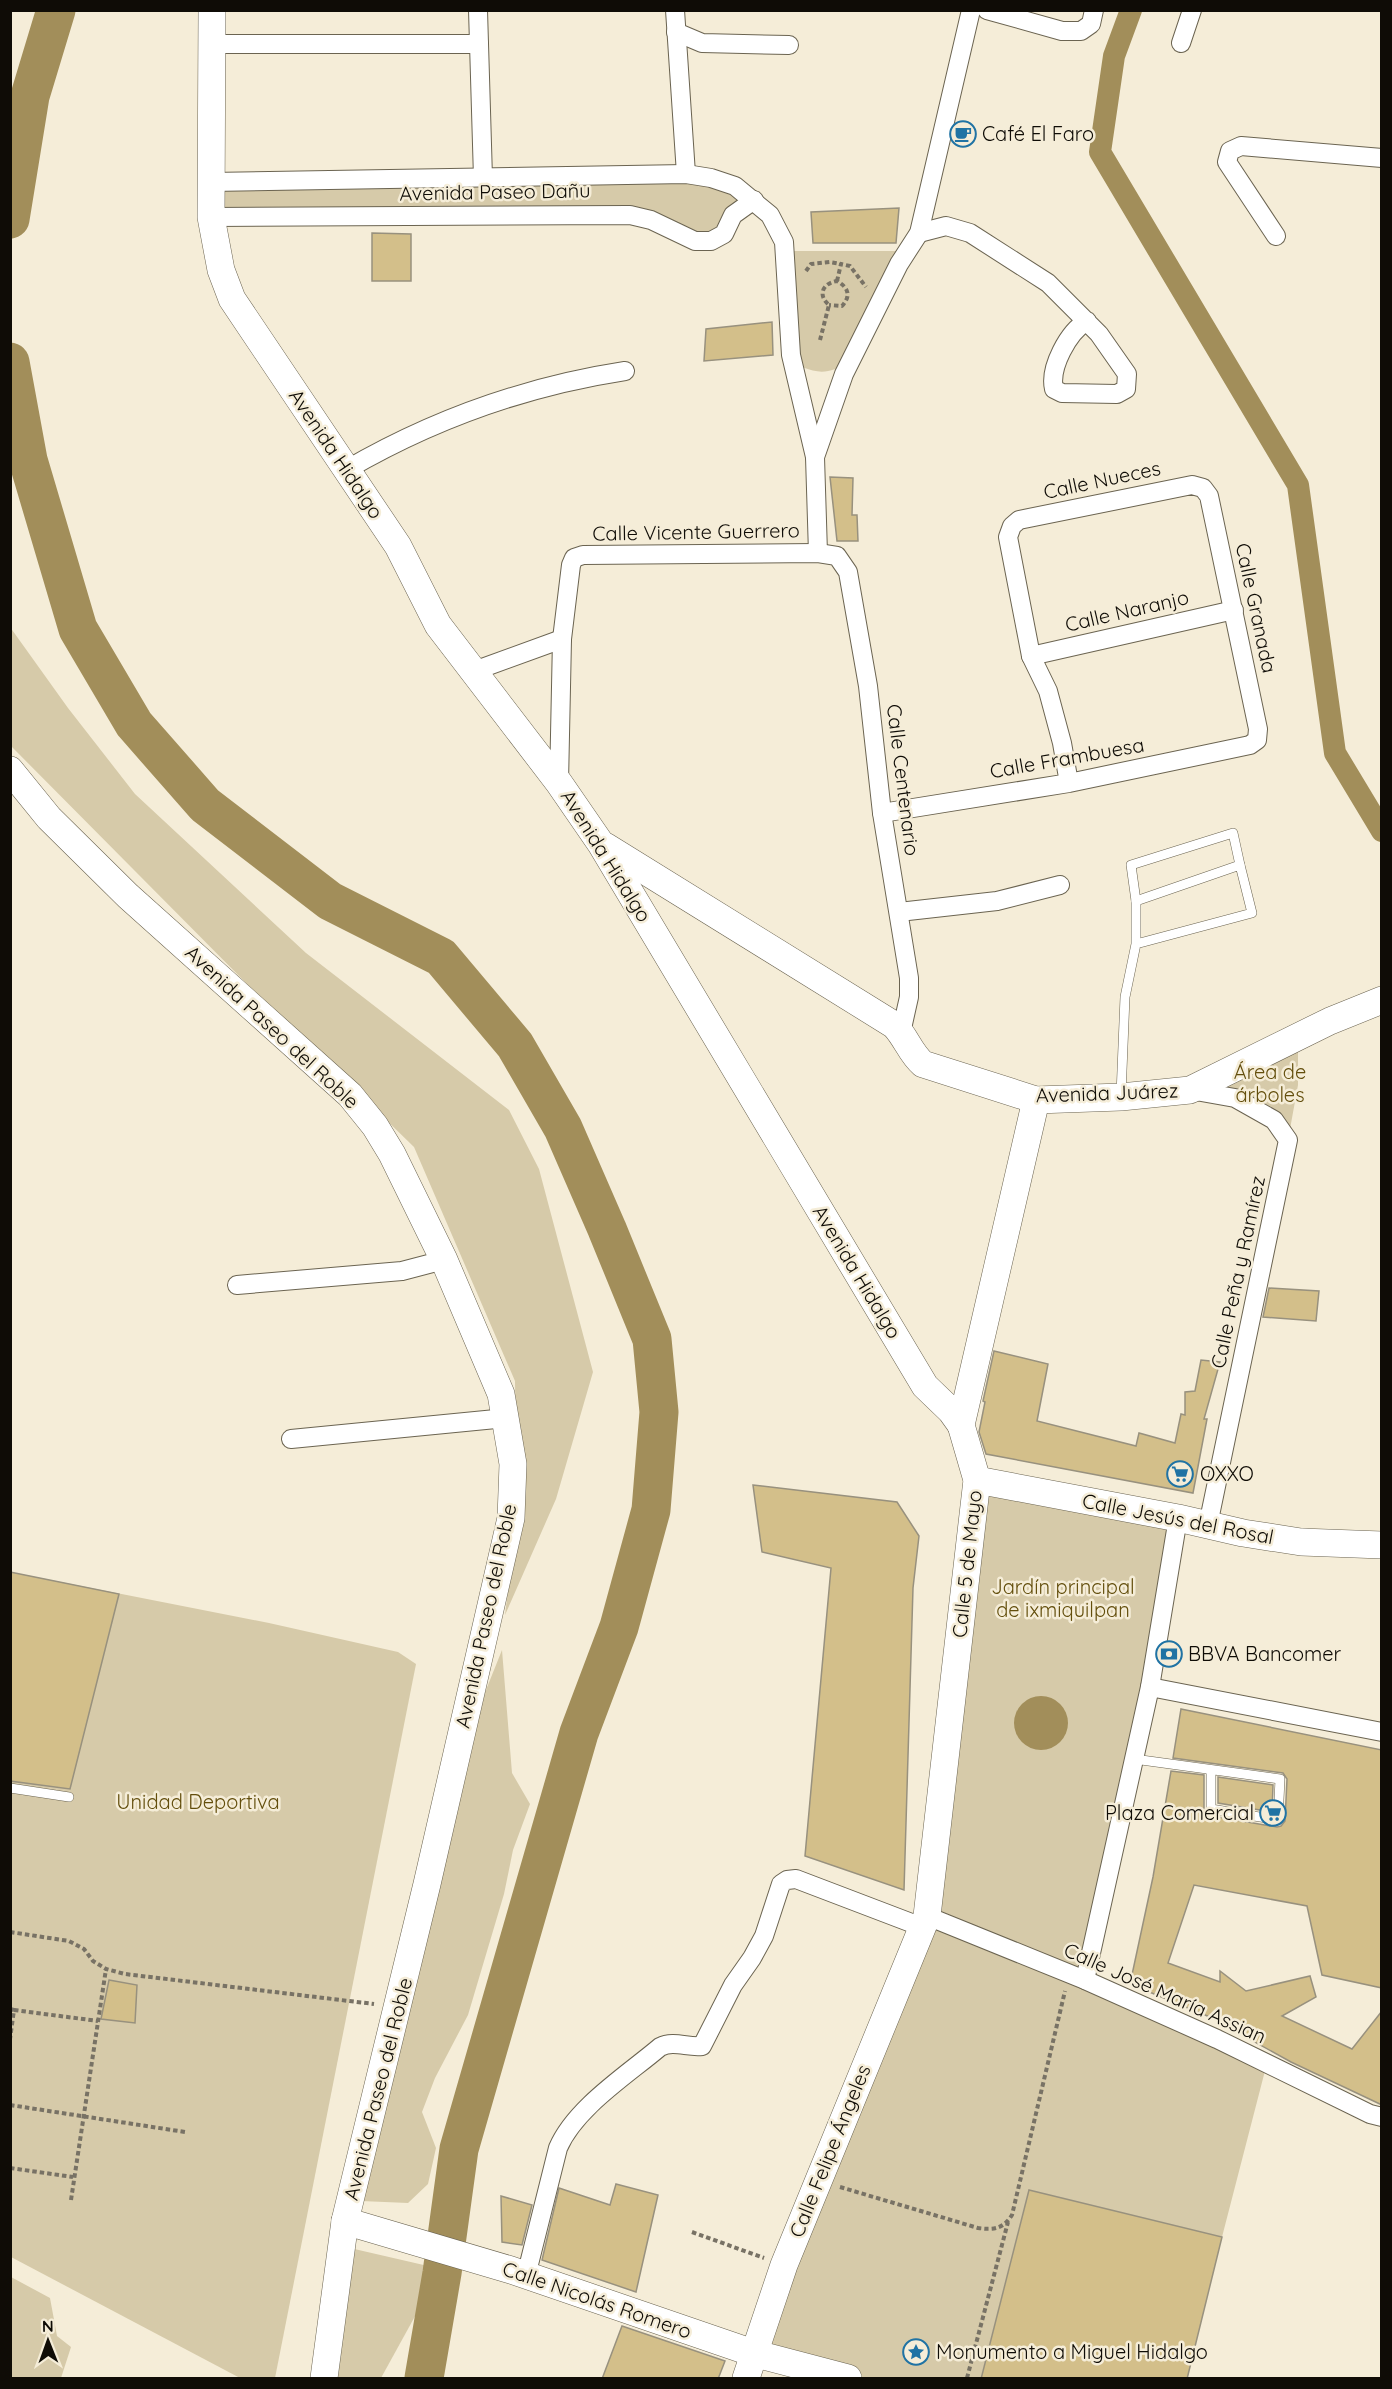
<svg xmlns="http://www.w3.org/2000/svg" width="1392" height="2389" viewBox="0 0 1392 2389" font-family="Quicksand,sans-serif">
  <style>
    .green { fill: #d6caa9 }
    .water { fill: #a28e5a }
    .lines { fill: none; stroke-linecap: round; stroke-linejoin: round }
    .canal { stroke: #a28e5a; stroke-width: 22 }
    .river { stroke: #a28e5a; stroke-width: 39 }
    .building { fill: #d3bf8a; stroke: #98917e; stroke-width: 1.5 }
    .lane-casing { stroke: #6b6451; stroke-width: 10 }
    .street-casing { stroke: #6b6451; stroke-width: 20 }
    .secondary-casing { stroke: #6b6451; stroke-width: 28 }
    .path { stroke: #787265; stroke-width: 4; stroke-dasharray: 4.5 3; stroke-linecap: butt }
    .lane { stroke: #fff; stroke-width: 9 }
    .street { stroke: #fff; stroke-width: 18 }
    .secondary { stroke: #fff; stroke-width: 27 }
    .labels { text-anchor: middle; stroke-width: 5; stroke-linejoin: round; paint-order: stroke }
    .poi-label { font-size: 20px; fill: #0f0c06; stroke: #f5edd8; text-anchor: start }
    .street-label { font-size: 20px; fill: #0f0c06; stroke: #f5edd8 }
    .park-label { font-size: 20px; fill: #634e0c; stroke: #f5edd8 }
  </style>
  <rect width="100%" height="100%" fill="#f5edd8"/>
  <g class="green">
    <path d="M686,174L754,200L711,241L651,220L211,217L210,182Z"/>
    <path d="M784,251H908L850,363C830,372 822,375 802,367Z"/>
    <path d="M10,627L68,708L135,794L306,953L509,1110L539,1169L593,1372L556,1499L505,1615L517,1518L515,1381L414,1147L264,1001L11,746Z"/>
    <path d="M1298,1038V1085L1288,1140L1274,1120L1190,1090Z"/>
    <path d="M977,1480L1178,1518L1085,1980L1267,2063L1222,2237L1029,2190L981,2378H848L756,2354L927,1916Z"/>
    <path d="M10,1572L269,1623L398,1652L416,1664L275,2378H240L11,2257Z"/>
    <path d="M502,1650L512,1773L530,1804L513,1850L504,1894L468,2015L435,2078L422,2112L436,2148L428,2184L408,2203L361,2201L462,1750Z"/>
    <path d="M350,2248L441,2269L381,2378H323Z"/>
    <path d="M11,2277L50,2298L57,2336L71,2347L61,2378H11Z"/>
  </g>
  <circle class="water" cx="1041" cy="1723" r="27"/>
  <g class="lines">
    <path class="canal" d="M1131,10L1114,56L1100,152L1298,485L1335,753L1382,831"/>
    <g class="river">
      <path d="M10,219L30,96L56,10"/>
      <path d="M10,362L28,460L78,629L134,724L205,805L330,901L441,957L515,1045L563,1128L607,1229L652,1339L659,1412L651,1510L619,1627L579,1733L459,2149L442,2273L424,2378"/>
    </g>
  </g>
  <g class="building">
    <path d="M899,208L896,243H813L811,212Z"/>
    <path d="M372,233L411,234V281H372Z"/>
    <path d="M772,322L773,355L704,361L706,329Z"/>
    <path d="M830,477L853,478L852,515H857L858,541H837Z"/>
    <path d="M1269,1288L1319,1291L1316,1321L1263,1317Z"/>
    <path d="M994,1351L1048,1364L1037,1421L1136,1446L1139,1433L1175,1443L1181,1414L1185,1415V1392L1195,1391L1201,1360L1220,1362L1204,1419H1207L1193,1493L986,1454L979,1432L985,1402L983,1401Z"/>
    <path d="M753,1485L897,1502L919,1536L913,1588L904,1890L805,1856L831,1568L762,1552Z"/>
    <path d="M10,1572L119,1594L70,1789L10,1781Z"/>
    <path d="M1181,1709L1382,1750V1988L1322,1975L1307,1906L1194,1885L1168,1963L1220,1982V1971L1246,1991L1310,1976L1316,1997L1282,2016L1352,2049L1382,2011V2105L1291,2062L1233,2030L1234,2027L1130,1984L1153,1877L1171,1771L1204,1775V1809L1207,1815L1277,1827L1281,1826L1285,1821L1287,1779L1283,1773L1173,1758Z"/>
    <path d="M1218,1777L1273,1785L1272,1812L1218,1803Z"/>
    <path d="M109,1980L137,1985L135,2023L101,2019Z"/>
    <path d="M616,2184L658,2195L636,2292L542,2260L559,2188L610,2205Z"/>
    <path d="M1029,2190L1222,2237L1187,2379H981Z"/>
    <path d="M501,2196L532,2205L522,2245L502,2242Z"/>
    <path d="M622,2326L725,2361L718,2379H602Z"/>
  </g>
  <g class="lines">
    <g class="lane-casing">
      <g id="lane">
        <path d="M1136,901L1131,865L1233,833L1240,865"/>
        <path d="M1121,1095L1125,997L1136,944V901L1240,865L1252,913L1136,944"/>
        <path d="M1134,1759L1280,1779L1278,1820L1211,1809V1770"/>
        <path d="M10,1788L69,1797"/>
      </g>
    </g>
    <g class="street-casing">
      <g id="street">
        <path d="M478,10L483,178"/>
        <path d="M675,10L686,174"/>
        <path d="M987,10L1062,31H1081L1091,24L1094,10"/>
        <path d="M676,32L702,43L789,45"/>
        <path d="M1181,43L1192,10"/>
        <path d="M211,44H479"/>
        <path d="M210,182L686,174L711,178L735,186L770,215L784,242L791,355L815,457"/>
        <path d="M211,217L630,215L651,220L695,241H711L724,234L733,215L754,200"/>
        <path d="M919,233L946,226L970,233L1048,283L1099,334L1127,374L1126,389L1117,394L1062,393L1054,389C1049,368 1068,332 1087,321"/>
        <path d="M1276,236L1227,162L1230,151L1241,146L1382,158"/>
        <path d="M346,470C432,420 527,386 625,371"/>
        <path d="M818,553L815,457L844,374L899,264L919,233L971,10"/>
        <path d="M1031,656L1234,610"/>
        <path d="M474,671L562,639"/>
        <path d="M559,783L562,639L571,565L574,558L583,555L818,553L837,556L848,572L868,686L882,813L909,978V997L901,1033"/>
        <path d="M882,813L1069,783L1250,745L1257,740L1258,729L1209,496L1203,488L1192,485L1019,520L1012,526L1008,537L1031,656L1048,691L1062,743L1069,783"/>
        <path d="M899,912L997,901L1060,885"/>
        <path d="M1190,1090L1235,1098L1274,1120L1288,1140L1208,1525"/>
        <path d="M237,1285L402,1271L444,1260"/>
        <path d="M291,1439L506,1418"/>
        <path d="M1150,1687L1382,1732"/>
        <path d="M927,1916L1085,1980L1217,2039L1370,2114L1382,2117"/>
        <path d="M1085,1980L1150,1687L1178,1518"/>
        <path d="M526,2276L558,2148C575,2108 627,2075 660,2047C674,2040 688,2048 702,2046L733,1985L752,1958L764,1936L781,1884L787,1880L796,1879L922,1927"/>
      </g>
    </g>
    <g class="secondary-casing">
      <g id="secondary">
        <path d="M212,10L211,217L221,270L232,299L398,546L438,625L559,783L601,844L925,1386L951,1411L961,1425"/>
        <path d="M10,770L49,818L128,896L350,1095L375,1126L392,1154L444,1260L501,1394L513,1464L511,1518L427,1884L345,2221L324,2378"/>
        <path d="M605,846L894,1025C906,1037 910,1053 923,1064L1036,1100L1121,1097L1190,1090L1330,1021L1382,1000"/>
        <path d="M977,1480L1178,1518L1243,1533L1301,1542L1382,1545"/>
        <path d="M345,2221L511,2270L756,2354L848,2378"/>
        <path d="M746,2378L784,2265L927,1916L977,1480L961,1425L1036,1100"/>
      </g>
    </g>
    <g class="path">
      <path d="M806,271L811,264L830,262L841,264"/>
      <path d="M837,281L841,264L850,266L866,287"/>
      <path d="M820,340L829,305C817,295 823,283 837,281C849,288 851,296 842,306L829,305"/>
      <path d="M10,1932L69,1941L84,1949L93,1961L106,1969L125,1974L374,2004"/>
      <path d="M10,2009L14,2010L10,2039"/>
      <path d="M14,2010L98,2021"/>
      <path d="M10,2105L185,2132"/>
      <path d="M10,2168L73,2177"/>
      <path d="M840,2187L978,2228C994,2230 1003,2229 1012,2215L1065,1991"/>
      <path d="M71,2200L106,1969"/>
      <path d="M692,2232L764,2258"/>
      <path d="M967,2378L1008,2222"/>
    </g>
    <use href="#lane" class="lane"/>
    <use href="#street" class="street"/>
    <use href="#secondary" class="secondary"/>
  </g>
  <defs>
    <g id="cafe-ring" transform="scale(1.35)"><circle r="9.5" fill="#f5edd8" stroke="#2073a4" stroke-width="1.5"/><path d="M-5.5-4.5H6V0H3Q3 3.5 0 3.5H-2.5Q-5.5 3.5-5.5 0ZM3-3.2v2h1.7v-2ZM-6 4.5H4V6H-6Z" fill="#2073a4"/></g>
    <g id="supermarket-ring" transform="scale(1.35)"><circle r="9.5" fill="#f5edd8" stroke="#2073a4" stroke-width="1.5"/><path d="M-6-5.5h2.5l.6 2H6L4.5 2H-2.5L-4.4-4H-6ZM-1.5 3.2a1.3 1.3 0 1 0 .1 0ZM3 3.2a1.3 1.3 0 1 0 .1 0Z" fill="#2073a4"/></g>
    <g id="bank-ring" transform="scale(1.35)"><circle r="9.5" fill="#f5edd8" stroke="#2073a4" stroke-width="1.5"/><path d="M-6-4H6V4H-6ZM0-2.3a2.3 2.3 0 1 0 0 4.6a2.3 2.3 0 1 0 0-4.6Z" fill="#2073a4"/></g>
    <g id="sight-ring" transform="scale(1.35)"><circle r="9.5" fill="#f5edd8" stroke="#2073a4" stroke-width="1.5"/><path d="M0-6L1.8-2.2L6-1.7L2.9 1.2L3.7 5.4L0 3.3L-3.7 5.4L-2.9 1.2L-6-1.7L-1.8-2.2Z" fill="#2073a4"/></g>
  </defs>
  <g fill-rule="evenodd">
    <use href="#cafe-ring" x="963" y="134"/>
    <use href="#supermarket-ring" x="1180" y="1474"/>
    <use href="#bank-ring" x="1169" y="1654"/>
    <use href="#supermarket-ring" x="1273" y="1813"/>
    <use href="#sight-ring" x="916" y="2352"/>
  </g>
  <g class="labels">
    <g class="poi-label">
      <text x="982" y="141">Café El Faro</text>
      <text x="1200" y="1481">OXXO</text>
      <text x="1188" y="1661">BBVA Bancomer</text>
      <text x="1254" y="1820" text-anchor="end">Plaza Comercial</text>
      <text x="936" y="2359">Monumento a Miguel Hidalgo</text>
    </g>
    <g class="street-label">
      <text transform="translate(495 192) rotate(-1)" y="7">Avenida Paseo Dañu</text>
      <text transform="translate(336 454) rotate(56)" y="7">Avenida Hidalgo</text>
      <text transform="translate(1102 480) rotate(-12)" y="7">Calle Nueces</text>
      <text transform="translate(696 532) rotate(-1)" y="7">Calle Vicente Guerrero</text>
      <text transform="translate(1256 608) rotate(78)" y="7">Calle Granada</text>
      <text transform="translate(1127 611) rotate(-13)" y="7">Calle Naranjo</text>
      <text transform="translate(1067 758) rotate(-10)" y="7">Calle Frambuesa</text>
      <text transform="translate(903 780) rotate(83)" y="7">Calle Centenario</text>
      <text transform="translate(606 856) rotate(58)" y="7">Avenida Hidalgo</text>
      <text transform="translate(272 1027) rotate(43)" y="7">Avenida Paseo del Roble</text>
      <text transform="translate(1107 1093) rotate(-2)" y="7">Avenida Juárez</text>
      <text transform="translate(857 1272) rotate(59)" y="7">Avenida Hidalgo</text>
      <text transform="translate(1238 1272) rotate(-78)" y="7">Calle Peña y Ramírez</text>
      <text transform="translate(1178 1519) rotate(11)" y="7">Calle Jesús del Rosal</text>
      <text transform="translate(967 1564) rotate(-84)" y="7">Calle 5 de Mayo</text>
      <text transform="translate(486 1616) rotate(-78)" y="7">Avenida Paseo del Roble</text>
      <text transform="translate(1165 1993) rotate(24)" y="7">Calle José María Assian</text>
      <text transform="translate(378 2089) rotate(-76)" y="7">Avenida Paseo del Roble</text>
      <text transform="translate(830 2151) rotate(-68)" y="7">Calle Felipe Ángeles</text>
      <text transform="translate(597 2300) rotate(19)" y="7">Calle Nicolás Romero</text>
    </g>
    <g class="park-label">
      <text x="1270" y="1079">Área de<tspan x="1270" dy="23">árboles</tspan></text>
      <text x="1063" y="1594">Jardín principal<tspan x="1063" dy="23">de ixmiquilpan</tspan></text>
      <text x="198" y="1809">Unidad Deportiva</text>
    </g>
  </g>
  <rect width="1392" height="2389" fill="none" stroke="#0f0c06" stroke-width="24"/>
  <g transform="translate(48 2341) rotate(359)" stroke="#f5edd8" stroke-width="4.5" paint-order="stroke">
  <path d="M0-4.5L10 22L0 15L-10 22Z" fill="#0f0c06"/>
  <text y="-9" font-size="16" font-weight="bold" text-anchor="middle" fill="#0f0c06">N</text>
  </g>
</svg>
